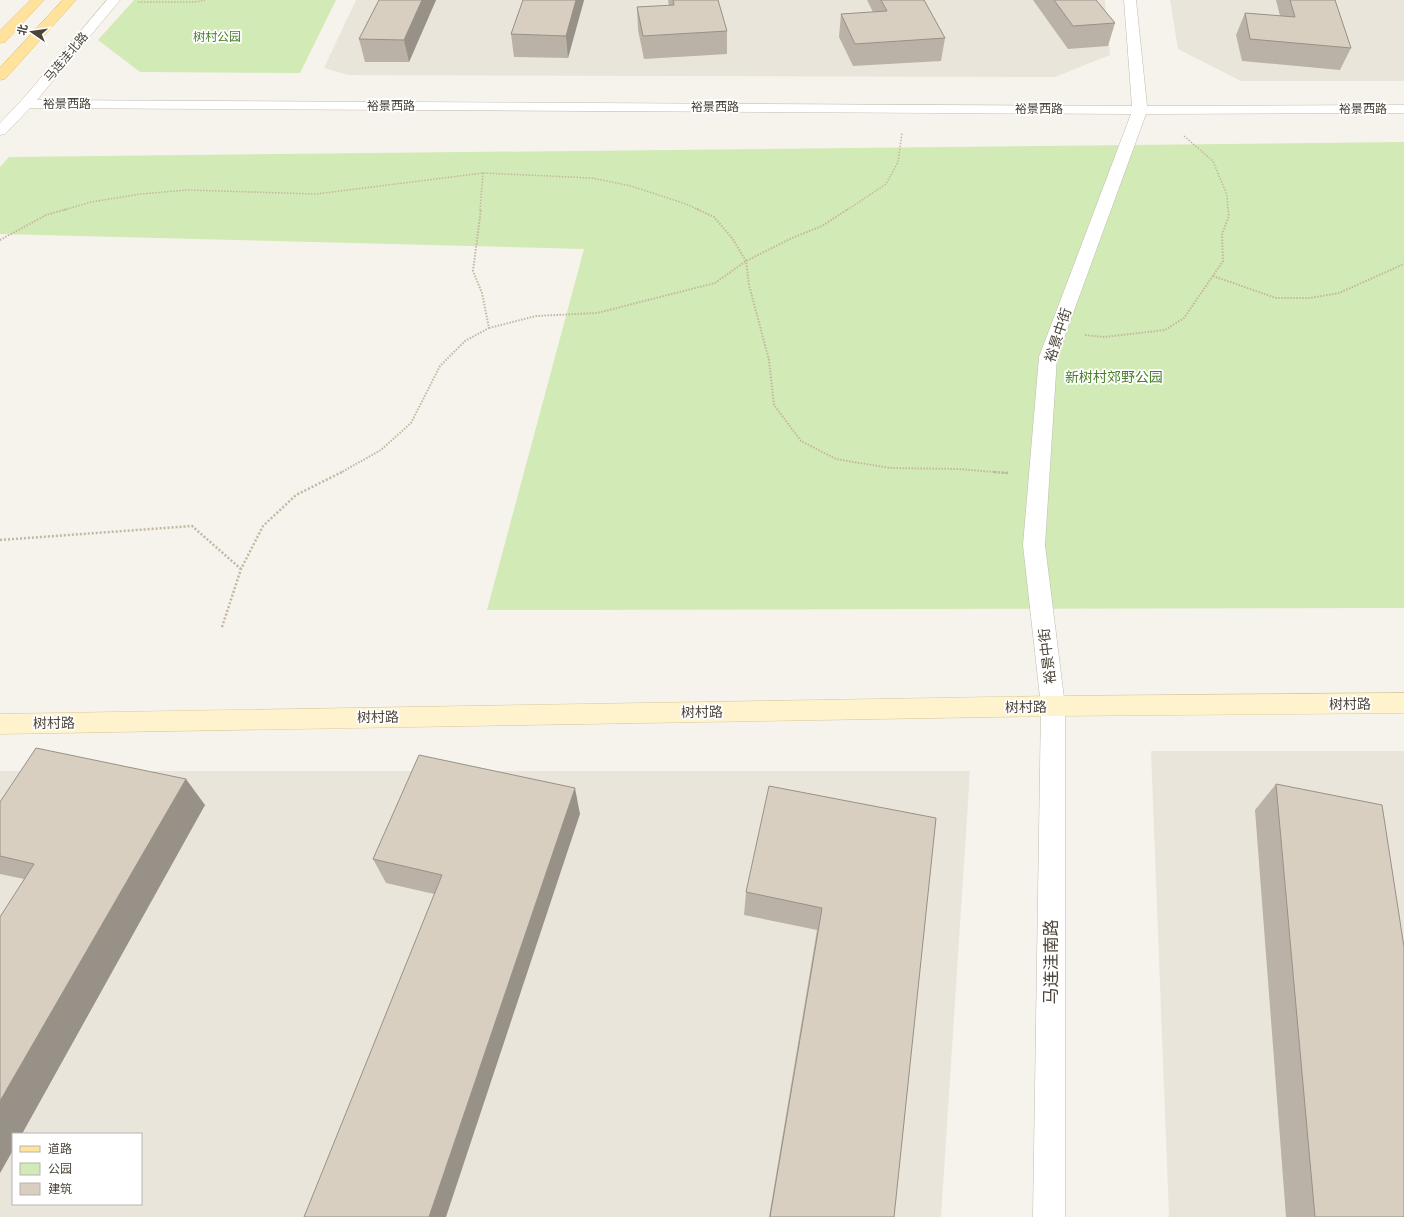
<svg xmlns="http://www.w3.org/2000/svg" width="1404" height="1217" viewBox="0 0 1404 1217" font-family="'DejaVu Sans','Noto Sans SC',sans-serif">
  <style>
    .residential { fill: #eae5da; fill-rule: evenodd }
    .green { fill: #d2eab5 }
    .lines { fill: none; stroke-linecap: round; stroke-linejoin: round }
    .tertiary-casing { stroke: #c2bbae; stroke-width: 1 }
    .secondary-casing { stroke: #d6c79b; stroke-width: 1 }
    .primary-casing { stroke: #e6c16a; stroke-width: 1 }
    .path-far2 { stroke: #c4b79f; stroke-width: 1.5; stroke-dasharray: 1.5 1.5; stroke-linecap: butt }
    .path-far1 { stroke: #c4b79f; stroke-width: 2; stroke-dasharray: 1.5 1.5; stroke-linecap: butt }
    .path { stroke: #c4b79f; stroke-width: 2.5; stroke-dasharray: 2 2; stroke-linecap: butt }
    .tertiary { fill: #fff; fill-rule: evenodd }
    .secondary { fill: #fff3cd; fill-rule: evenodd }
    .primary { fill: #ffe39c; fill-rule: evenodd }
    .wall { fill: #bab2a6 }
    .shaded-wall { fill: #979187 }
    .building { fill: #d8cfc1; stroke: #979187 }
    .labels { text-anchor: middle; stroke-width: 3.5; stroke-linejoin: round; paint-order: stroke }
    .far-park-label { font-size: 12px; fill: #4a7f2a; stroke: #fff }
    .far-street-label { font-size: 12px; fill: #4b4439; stroke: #fff }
    .street-label { font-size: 14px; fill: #4b4439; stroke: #fff }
    .park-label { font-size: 14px; fill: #4a7f2a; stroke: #fff }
    .near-street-label { font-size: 17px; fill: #4b4439; stroke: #fff }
  </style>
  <rect width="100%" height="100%" fill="#f6f3ec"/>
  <g class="residential">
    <path d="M356,0H1105L1110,55L1055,77L348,75L324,68Z"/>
    <path d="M1170,0H1404V81H1241L1178,49Z"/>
    <path d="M1151,751H1404V1217H1169Z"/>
    <path d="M0,771H970L941,1217H0ZM13,1134H141V1204H13Z"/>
  </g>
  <g class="green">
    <path d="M134,0H336L300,73L140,72L98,40Z"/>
    <path d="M1404,142V608L487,610L584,249L0,234V167L9,157Z"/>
  </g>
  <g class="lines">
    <g class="tertiary-casing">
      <path id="tertiary" d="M107,0H120L37,100L1132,106L1124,0H1136L1147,106L1404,105V113L1146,114L1057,357L1045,545L1065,706V1217H1033L1041,706L1023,545L1039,357L1131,114L30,108L5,134L0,135V123L21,101Z"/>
    </g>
    <g class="secondary-casing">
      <path id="secondary" d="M1404,693V713L1053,716L0,734V714L1053,696Z"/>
    </g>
    <g class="primary-casing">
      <g id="primary">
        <path d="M31,0H44L5,42L0,43V31Z"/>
        <path d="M63,0H76L5,79L0,80V68Z"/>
      </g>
    </g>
    <g class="path-far2">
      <path d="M138,2H195L205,0"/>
      <path d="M1184,136L1213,161L1227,195L1228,210"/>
      <path d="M64,210L91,202L141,194L187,190L316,194L483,173L592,178L631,186L686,204L699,210"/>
      <path d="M480,210L483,173"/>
      <path d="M847,210L886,184L898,162L902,133"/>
    </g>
    <g class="path-far1">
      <path d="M697,209L714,217L732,238L746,261L749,285L769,360L774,405L801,441L836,459L890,468L959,469L1007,473"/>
      <path d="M0,240L46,215L67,209"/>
      <path d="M1213,276L1276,298H1310L1339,293L1404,264"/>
      <path d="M489,328L536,316L597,313L715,283L746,261L792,238L822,226L848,209"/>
      <path d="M1085,335L1104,337L1165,330L1184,318L1223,261L1222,234L1229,216L1228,209"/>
      <path d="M340,473L381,450L411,423L440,366L465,341L489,328L482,293L473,271L481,209"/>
    </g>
    <g class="path">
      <path d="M994,472L1009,473"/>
      <path d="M0,540L192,526L241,569"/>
      <path d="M222,627L241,569L263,526L296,495L342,472"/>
    </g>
    <use href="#tertiary" class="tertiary"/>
    <use href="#secondary" class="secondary"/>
    <use href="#primary" class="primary"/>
  </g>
  <g class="wall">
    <path d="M379,0H436L409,62H365L359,39Z"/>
    <path d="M523,0H584L568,58L514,57L511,34Z"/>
    <path d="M668,0H718L727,31V54L644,59L638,30L637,7L669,6Z"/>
    <path d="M867,0H924L945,38L941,61L853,66L839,37L841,14L873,12Z"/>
    <path d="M1033,0H1096L1115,23L1108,46L1068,49Z"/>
    <path d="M1276,0H1335L1351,48L1340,70L1242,61L1236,35L1245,13L1280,16Z"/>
    <path d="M1276,784L1404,1217H1286L1255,810Z"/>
    <path d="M0,802L205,805L13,1134V1150L0,1173L24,879L0,874Z"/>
    <path d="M580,814L434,894L386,883L373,859Z"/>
    <path d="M936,818L894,1217H769L817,930L744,915L746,892Z"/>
  </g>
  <g class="shaded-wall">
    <path d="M422,0H436L409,62L404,40Z"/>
    <path d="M576,0H584L568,58L566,36Z"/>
    <path d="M186,779L205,805L22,1134H13V1150L0,1173V1101Z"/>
    <path d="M575,788L580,814L446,1217H429Z"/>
  </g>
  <g class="building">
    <path d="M379,0H422L404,40L359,39Z"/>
    <path d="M523,0H576L566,36L511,34Z"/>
    <path d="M673,0H718L727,31L643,36L637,7L674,5Z"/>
    <path d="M881,0H924L945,38L855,44L841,14L887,11Z"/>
    <path d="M1054,0H1096L1115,23L1073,26Z"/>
    <path d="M1290,0H1335L1351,48L1250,39L1245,13L1295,17Z"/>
    <path d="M36,748L186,779L0,1101V917L34,864L0,856V802Z"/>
    <path d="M419,755L575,788L429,1217H304L442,875L373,859Z"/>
    <path d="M1276,784L1382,805L1404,947V1217H1315Z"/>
    <path d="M769,786L936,818L894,1217H770L822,908L746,892Z"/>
  </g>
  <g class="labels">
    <g class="far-park-label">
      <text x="217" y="41">树村公园</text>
    </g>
    <g class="far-street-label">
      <text transform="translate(66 57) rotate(-50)" y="4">马连洼北路</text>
      <text x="67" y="108">裕景西路</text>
      <text x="391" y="110">裕景西路</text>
      <text x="715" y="111">裕景西路</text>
      <text x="1039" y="113">裕景西路</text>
      <text x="1363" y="113">裕景西路</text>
    </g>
    <g class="street-label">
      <text transform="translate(1058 335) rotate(-72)" y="5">裕景中街</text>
      <text transform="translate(1047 656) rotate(-97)" y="5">裕景中街</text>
      <text transform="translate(1350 704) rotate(-1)" y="5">树村路</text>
      <text transform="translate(1026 707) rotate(-1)" y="5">树村路</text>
      <text transform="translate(702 712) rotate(-1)" y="5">树村路</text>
      <text transform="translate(378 717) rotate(-1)" y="5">树村路</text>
      <text transform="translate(54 723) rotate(-1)" y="5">树村路</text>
    </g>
    <g class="park-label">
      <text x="1114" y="382">新树村郊野公园</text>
    </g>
    <g class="near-street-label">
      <text transform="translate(1051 962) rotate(-90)" y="6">马连洼南路</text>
    </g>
  </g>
  <rect x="12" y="1133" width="130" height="72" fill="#ffffff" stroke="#b7b4b0"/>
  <rect x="20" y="1146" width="20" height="6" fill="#ffe39c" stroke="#b7b4b0"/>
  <text x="48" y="1153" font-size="12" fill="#4b4439">道路</text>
  <rect x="20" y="1163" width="20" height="12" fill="#d2eab5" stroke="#b7b4b0"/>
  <text x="48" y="1173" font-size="12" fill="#4b4439">公园</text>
  <rect x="20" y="1183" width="20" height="12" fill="#d8cfc1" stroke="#b7b4b0"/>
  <text x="48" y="1193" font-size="12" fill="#4b4439">建筑</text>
  <g transform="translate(32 32) rotate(283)" stroke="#ffffff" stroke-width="3" paint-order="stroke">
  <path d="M0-3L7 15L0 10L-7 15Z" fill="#4b4439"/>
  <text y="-6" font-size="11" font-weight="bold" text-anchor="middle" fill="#4b4439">北</text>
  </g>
</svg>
